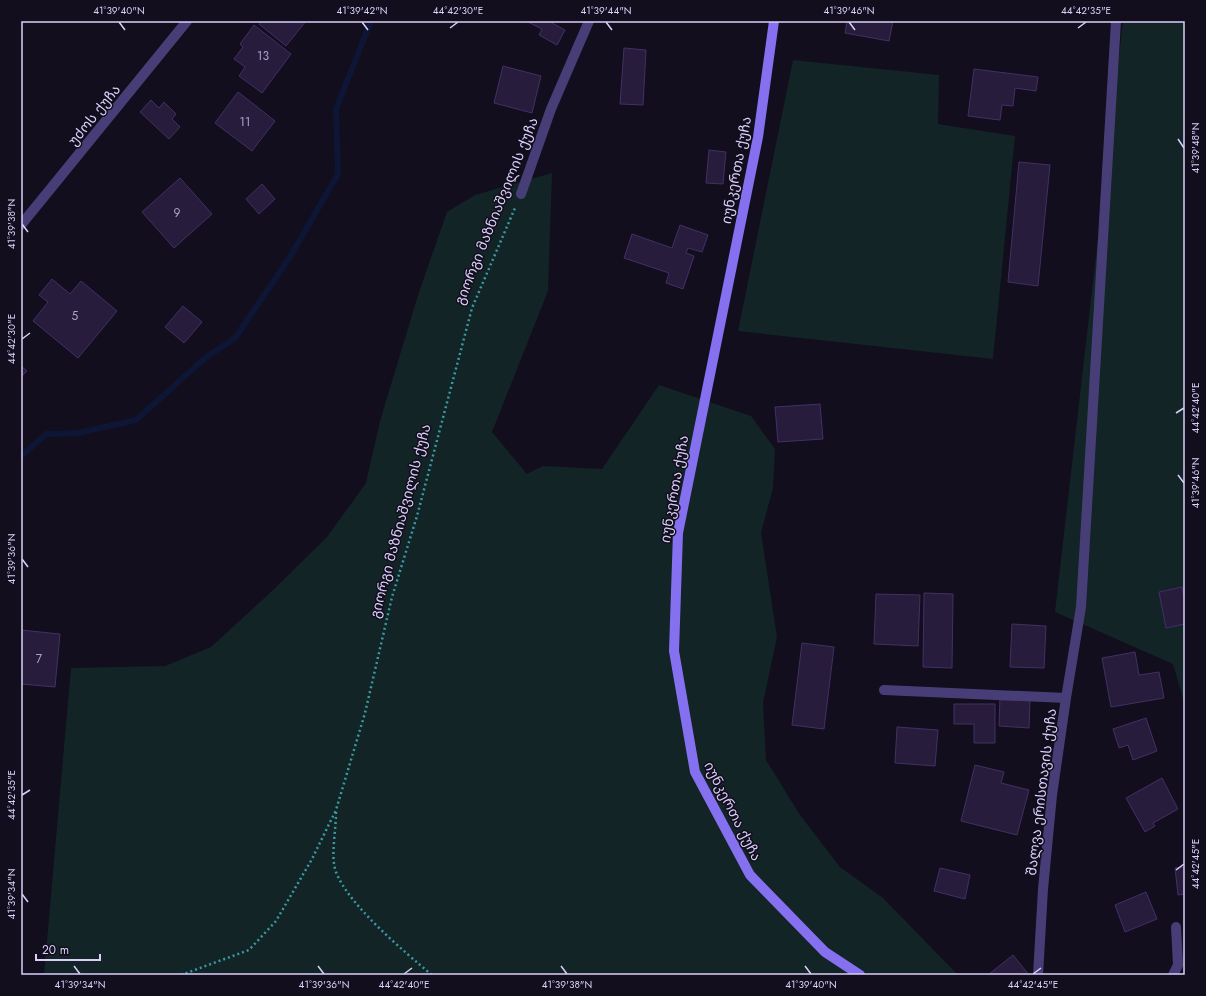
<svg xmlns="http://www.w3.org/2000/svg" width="1206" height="996" viewBox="0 0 1206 996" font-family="Jost,'Noto Sans Georgian',sans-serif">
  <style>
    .green { fill: #122426 }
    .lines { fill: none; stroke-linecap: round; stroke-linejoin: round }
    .stream { stroke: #0e1636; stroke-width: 6 }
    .building { fill: #271c3c; stroke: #423065 }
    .path { stroke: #3a9aa3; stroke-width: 2.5; stroke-dasharray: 2 3; stroke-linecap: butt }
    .service { stroke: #483e77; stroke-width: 10 }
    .minor { stroke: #483e77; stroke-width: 10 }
    .secondary { stroke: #8570f0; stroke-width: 10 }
    .ticks { fill: none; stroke: #dacffa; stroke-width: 1.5 }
    .labels { text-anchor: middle; stroke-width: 3; stroke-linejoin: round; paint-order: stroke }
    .number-label { font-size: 12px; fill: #ada2ca }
    .street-label { font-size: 14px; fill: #dacffa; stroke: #120e1d }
    .neatline { fill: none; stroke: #dacffa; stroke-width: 1.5 }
    .ticks-label { font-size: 10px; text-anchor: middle; fill: #dacffa }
  </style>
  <rect width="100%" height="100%" fill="#120e1d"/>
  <g class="green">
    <path d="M1123,21H1185V705L1173,664L1055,612Z"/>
    <path d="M793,60L939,75L938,124L1015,136L993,359L738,331Z"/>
    <path d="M552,173L548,291L492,432L527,474L543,466L602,469L659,385L751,416L775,449L773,488L761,533L777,637L763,703L766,760L800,815L840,867L883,898L958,975H44L71,668L165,666L211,647L271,592L327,537L366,483L380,421L419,292L447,212L475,195Z"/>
  </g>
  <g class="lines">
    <path class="stream" d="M21,456L46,434L78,433L136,420L205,358L235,338L290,257L338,174L336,109L371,21"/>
  </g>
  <g class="building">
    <path d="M261,21H306L286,46L259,24Z"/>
    <path d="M526,21H553L552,23L565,30L557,45L539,35L542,29Z"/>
    <path d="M847,21H893L889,41L845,33Z"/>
    <path d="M254,25L291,54L262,93L239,76L245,67L234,59L243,47L240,44Z"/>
    <path d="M624,48L646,50L643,105L620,104Z"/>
    <path d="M503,66L541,76L532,113L494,103Z"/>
    <path d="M974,69L1038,77L1036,91L1015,88L1013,106L1002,105L1000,120L968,116Z"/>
    <path d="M238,92L275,121L252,151L215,123Z"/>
    <path d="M151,100L159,108L164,102L176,114L172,119L180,127L169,139L140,112Z"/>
    <path d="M709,150L726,152L723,184L706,183Z"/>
    <path d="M1019,162L1050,165L1038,286L1008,282Z"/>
    <path d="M180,178L212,214L174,248L142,212Z"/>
    <path d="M262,184L275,199L259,214L246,199Z"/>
    <path d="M680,225L708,235L702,252L688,248L686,253L694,256L683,289L666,283L669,273L624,258L632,234L672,248Z"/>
    <path d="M52,279L70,294L81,281L117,311L78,358L33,321L48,302L39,295Z"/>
    <path d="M183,306L202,322L184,343L165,327Z"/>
    <path d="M21,366L27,371L21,377Z"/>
    <path d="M820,404L823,439L778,442L775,407Z"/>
    <path d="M1182,587L1185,600V624L1166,628L1159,592Z"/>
    <path d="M924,593L953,594L952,668L923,667Z"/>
    <path d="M876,594L920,595L918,646L874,644Z"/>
    <path d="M1012,624L1046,626L1044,668L1010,667Z"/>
    <path d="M21,630L60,634L55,687L21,684Z"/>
    <path d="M802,643L834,647L824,729L792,725Z"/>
    <path d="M1135,652L1139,675L1159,672L1164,698L1111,707L1102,658Z"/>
    <path d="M1000,697L1030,699L1029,728L999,726Z"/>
    <path d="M954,704H995V743H974V724H954Z"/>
    <path d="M1146,718L1157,751L1133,760L1128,745L1119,748L1113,729Z"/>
    <path d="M897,727L938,730L935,766L895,763Z"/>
    <path d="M975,765L1004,772L1001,783L1029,790L1017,835L961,821Z"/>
    <path d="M1162,778L1178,809L1153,823L1155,826L1145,832L1126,798Z"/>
    <path d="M1185,867V894L1178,895L1175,868Z"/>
    <path d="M940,868L970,875L965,899L934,891Z"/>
    <path d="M1146,892L1157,919L1125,932L1115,905Z"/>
    <path d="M1013,955L1029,975H988Z"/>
  </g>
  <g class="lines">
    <g class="path">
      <path d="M336,812C336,829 332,848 334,864C338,897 407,954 432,975"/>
      <path d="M181,975L249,950L276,921L312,859L336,810L365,713L392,597L417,516L472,308L515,208"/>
    </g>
    <g class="service">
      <path d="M521,194L551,109L589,21"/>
      <path d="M884,690L1066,698L1081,607L1116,21"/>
      <path d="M1173,975L1178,965L1176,927"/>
    </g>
    <g class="minor">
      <path d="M21,225L187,21"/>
      <path d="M1038,975L1043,889L1052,795L1066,698"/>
    </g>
    <path class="secondary" d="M774,21L758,137L678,533L674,651L695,772L750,875L825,952L860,975"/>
  </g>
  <path class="ticks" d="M119,22L125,30M362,22L368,30M606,22L612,30M849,22L855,30M450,28L458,22M1078,28L1086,22M1178,139L1184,148M22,224L28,232M22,339L30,333M1176,413L1184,408M1178,475L1184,483M22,559L28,567M22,795L30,790M1176,870L1184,864M22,894L28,902M74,966L80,974M318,966L324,974M561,966L567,974M805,966L811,974M404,974L412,968M1033,974L1041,968"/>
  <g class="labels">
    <g class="number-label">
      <text x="263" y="60">13</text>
      <text x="245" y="126">11</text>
      <text x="177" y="217">9</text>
      <text x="75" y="320">5</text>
      <text x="39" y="663">7</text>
    </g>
    <g class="street-label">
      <text transform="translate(94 115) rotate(-51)" y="5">უძოს ქუჩა</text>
      <text transform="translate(736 170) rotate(-79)" y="5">იუნკერთა ქუჩა</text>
      <text transform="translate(496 211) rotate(-68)" y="5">გიორგი მაზნიაშვილის ქუჩა</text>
      <text transform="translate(674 489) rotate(-80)" y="5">იუნკერთა ქუჩა</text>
      <text transform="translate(400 521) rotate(-75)" y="5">გიორგი მაზნიაშვილის ქუჩა</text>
      <text transform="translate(1041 792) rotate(-83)" y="5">შალვა ერისთავის ქუჩა</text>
      <text transform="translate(733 811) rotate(63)" y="5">იუნკერთა ქუჩა</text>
    </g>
  </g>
  <rect width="1206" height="996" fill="none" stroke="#120e1d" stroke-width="44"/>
  <path d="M36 954v6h64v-6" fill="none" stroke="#dacffa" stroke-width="2"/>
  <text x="42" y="954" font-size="12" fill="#dacffa" stroke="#120e1d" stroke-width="3" paint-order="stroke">20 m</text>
  <rect x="22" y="22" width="1162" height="952" class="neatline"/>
  <g class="ticks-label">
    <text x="119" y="14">41°39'40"N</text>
    <text x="362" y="14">41°39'42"N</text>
    <text x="458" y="14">44°42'30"E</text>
    <text x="606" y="14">41°39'44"N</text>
    <text x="849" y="14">41°39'46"N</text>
    <text x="1086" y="14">44°42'35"E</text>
    <text transform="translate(1195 148) rotate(-90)" y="4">41°39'48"N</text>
    <text transform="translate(11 224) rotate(-90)" y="4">41°39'38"N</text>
    <text transform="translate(11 339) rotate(-90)" y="4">44°42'30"E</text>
    <text transform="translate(1195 408) rotate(-90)" y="4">44°42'40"E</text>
    <text transform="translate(1195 483) rotate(-90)" y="4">41°39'46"N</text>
    <text transform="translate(11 559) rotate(-90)" y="4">41°39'36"N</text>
    <text transform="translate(11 795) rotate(-90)" y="4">44°42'35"E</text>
    <text transform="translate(1195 864) rotate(-90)" y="4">44°42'45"E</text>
    <text transform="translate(11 894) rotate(-90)" y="4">41°39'34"N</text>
    <text x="80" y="988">41°39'34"N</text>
    <text x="324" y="988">41°39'36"N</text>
    <text x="404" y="988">44°42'40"E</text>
    <text x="567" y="988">41°39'38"N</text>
    <text x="811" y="988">41°39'40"N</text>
    <text x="1033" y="988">44°42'45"E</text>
  </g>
</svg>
